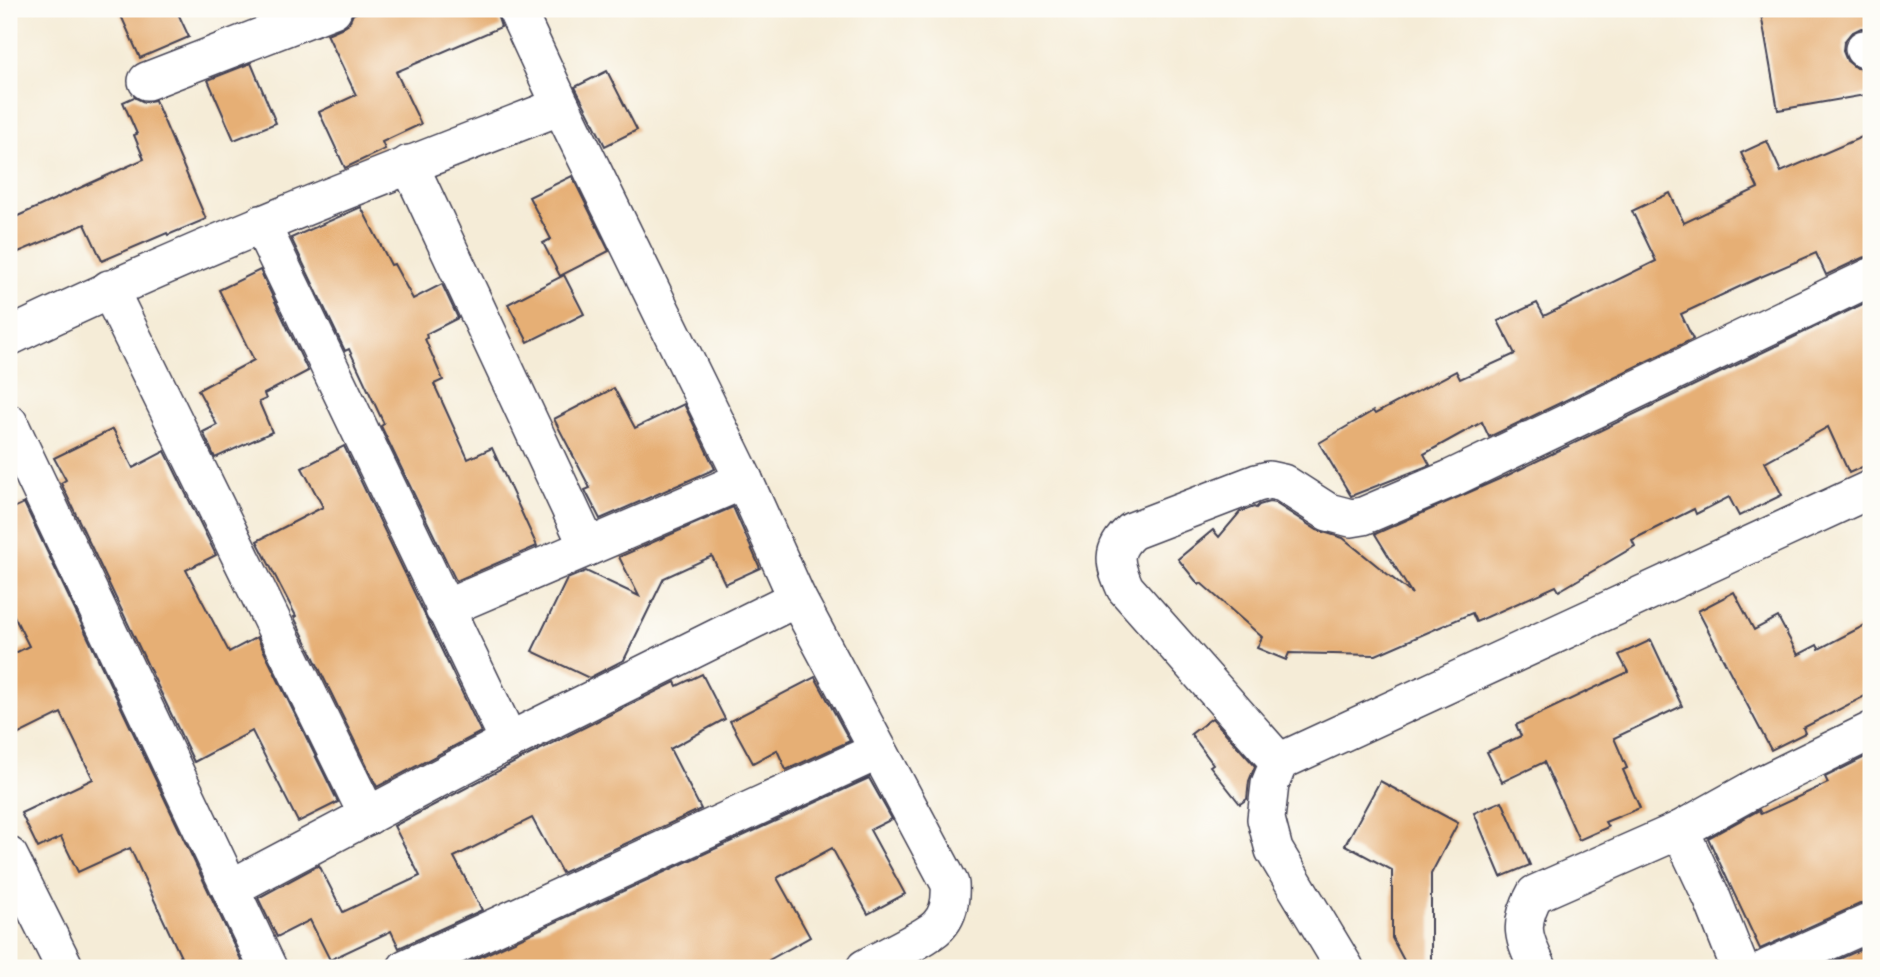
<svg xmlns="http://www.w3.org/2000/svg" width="1880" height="977" viewBox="0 0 1880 977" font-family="'Patrick Hand',sans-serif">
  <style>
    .building { fill: #e6af75 }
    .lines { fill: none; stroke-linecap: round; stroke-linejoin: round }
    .minor-casing { stroke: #424052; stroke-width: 40 }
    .minor { stroke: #fff; stroke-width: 37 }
  </style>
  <rect width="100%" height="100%" fill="#fdfcf7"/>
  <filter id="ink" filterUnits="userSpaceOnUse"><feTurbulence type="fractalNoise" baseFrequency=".0143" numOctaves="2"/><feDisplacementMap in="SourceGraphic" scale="14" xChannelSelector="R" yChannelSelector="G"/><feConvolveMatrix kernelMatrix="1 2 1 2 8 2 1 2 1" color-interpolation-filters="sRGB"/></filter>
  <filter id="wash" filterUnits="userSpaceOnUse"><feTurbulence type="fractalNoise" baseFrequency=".00686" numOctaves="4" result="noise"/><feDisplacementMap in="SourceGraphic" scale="28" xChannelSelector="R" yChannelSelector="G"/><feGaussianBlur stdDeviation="1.57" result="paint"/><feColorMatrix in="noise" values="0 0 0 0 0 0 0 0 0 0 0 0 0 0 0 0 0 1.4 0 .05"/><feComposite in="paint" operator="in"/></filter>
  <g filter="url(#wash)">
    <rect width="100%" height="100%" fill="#f5ecd7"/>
    <g id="blocks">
      <g class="building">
        <path d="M118,9H176L189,37L140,58Z"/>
        <path d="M364,9H495L501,27L396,72L421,124L382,142L385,149L345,168L319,112L356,95L327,34L341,28L349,23L353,14Z"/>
        <path d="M1792,9H1871V28H1861L1851,33L1844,42L1843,51L1847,61L1856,68L1871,69V94L1778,110L1761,14Z"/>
        <path d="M251,63L276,123L234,140L208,80Z"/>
        <path d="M607,71L637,130L605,146L575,87Z"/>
        <path d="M134,97L144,102L155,100L206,219L168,235L167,233L102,261L85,224L9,256V220L144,159L134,135L137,134L123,102Z"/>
        <path d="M1871,133V256L1862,258L1826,275L1816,253L1756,279L1681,314L1693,339L1489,437L1482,422L1424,454L1430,465L1351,496L1319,443L1373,411L1375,414L1456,371L1460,379L1515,354L1498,321L1537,303L1544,316L1656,261L1632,211L1670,193L1684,223L1758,188L1741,153L1767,141L1781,172Z"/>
        <path d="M572,176L609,251L560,276L543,243L551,239L529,197Z"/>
        <path d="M361,207L391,265L394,264L413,299L442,284L458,318L426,334L427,338L425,339L443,380L434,384L468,459L492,448L537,546L456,581L381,426L384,424L349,349L345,351L291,238Z"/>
        <path d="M260,270L308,371L264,394L266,399L259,402L272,432L215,458L203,432L217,425L198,390L254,360L219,290Z"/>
        <path d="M564,275L584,314L528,342L508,304Z"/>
        <path d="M1871,300V463L1849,473L1828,427L1765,462L1782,495L1739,516L1729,497L1696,514L1694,509L1632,540L1635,546L1559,591L1556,586L1476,622L1472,613L1376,655L1289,653L1286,660L1257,648L1262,637L1201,583L1199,585L1178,559L1213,530L1219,537L1240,512L1254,507L1256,508L1259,505L1269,502L1275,503L1317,530L1343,538L1412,594L1375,534L1506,476Z"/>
        <path d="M614,388L635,428L684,404L715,469L600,519L585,490L590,488L554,419Z"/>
        <path d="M113,429L133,468L165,451L216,555L186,570L229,652L257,637L338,802L298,822L252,731L194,762L61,483L66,480L54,458Z"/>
        <path d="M344,446L481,732L377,787L294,617L296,616L284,593L257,541L323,507L302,468Z"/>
        <path d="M24,503L245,968H186L130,848L78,872L61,837L38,848L21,813L93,779L61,713L9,739V656L29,646L9,606V510Z"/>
        <path d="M733,507L760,568L725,584L712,556L664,578L624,660L589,678L532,651L567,579L586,571L639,596L619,557Z"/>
        <path d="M1734,592L1754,630L1778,617L1798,655L1817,645L1819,649L1871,622V693L1803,728L1805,733L1771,750L1698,611Z"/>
        <path d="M1651,640L1682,706L1614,738L1627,768L1623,770L1640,808L1605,822L1608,827L1579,840L1544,762L1502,782L1487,752L1521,736L1516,725L1628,672L1619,655Z"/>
        <path d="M702,674L725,719L670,749L701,809L562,873L532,818L454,857L482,910L399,948L391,931L330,960L310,920L277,937L258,898L319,865L343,912L420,876L394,826L519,760L675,682L677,686Z"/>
        <path d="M815,677L850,741L786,770L777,750L753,763L730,721Z"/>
        <path d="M1212,718L1255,766L1249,781L1247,799L1240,804L1210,766L1213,764L1191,734Z"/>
        <path d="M1871,754V901L1862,903L1760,949L1708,838L1759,810L1761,814L1828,783L1825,777Z"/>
        <path d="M869,778L892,819L870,830L905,894L868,914L832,848L777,878L810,937L769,960L774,968H456Z"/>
        <path d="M1380,781L1458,823L1431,874V968H1408L1392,938V870L1345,845Z"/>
        <path d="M1502,801L1530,865L1501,877L1474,813Z"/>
        <path d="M1871,945V968H1819Z"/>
      </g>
    </g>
  </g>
  <g filter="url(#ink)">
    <use href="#blocks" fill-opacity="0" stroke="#424052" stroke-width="2"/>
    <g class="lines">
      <g class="minor-casing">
        <g id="minor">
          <path d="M516,9L561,106L744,480L797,598L950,884C951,899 949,915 938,926C928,937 881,959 865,968"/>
          <path d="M1864,49L1871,48"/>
          <path d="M147,81L333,9"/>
          <path d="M409,164L588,547"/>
          <path d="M261,224L509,741"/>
          <path d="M109,289L368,816"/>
          <path d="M9,337C189,250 375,178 561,106"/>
          <path d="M9,423L268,968"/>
          <path d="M444,609L744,480"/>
          <path d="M1279,762L1125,588C1114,563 1110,550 1132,531L1257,483L1269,480L1283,483L1328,512L1351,518L1363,516L1450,479L1871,277"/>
          <path d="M9,856L65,968"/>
          <path d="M231,888L509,741L797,598"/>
          <path d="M406,968L878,751"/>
          <path d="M1345,968L1274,850L1266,819L1270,784L1279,762L1871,489"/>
          <path d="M1538,968C1523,938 1518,924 1535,894L1680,830"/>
          <path d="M1740,968L1712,898L1680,830L1761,785L1871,731"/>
          <path d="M1768,968L1871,922"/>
        </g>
      </g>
      <use href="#minor" class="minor"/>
    </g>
  </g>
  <rect width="1880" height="977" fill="none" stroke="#fdfcf7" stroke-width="35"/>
</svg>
